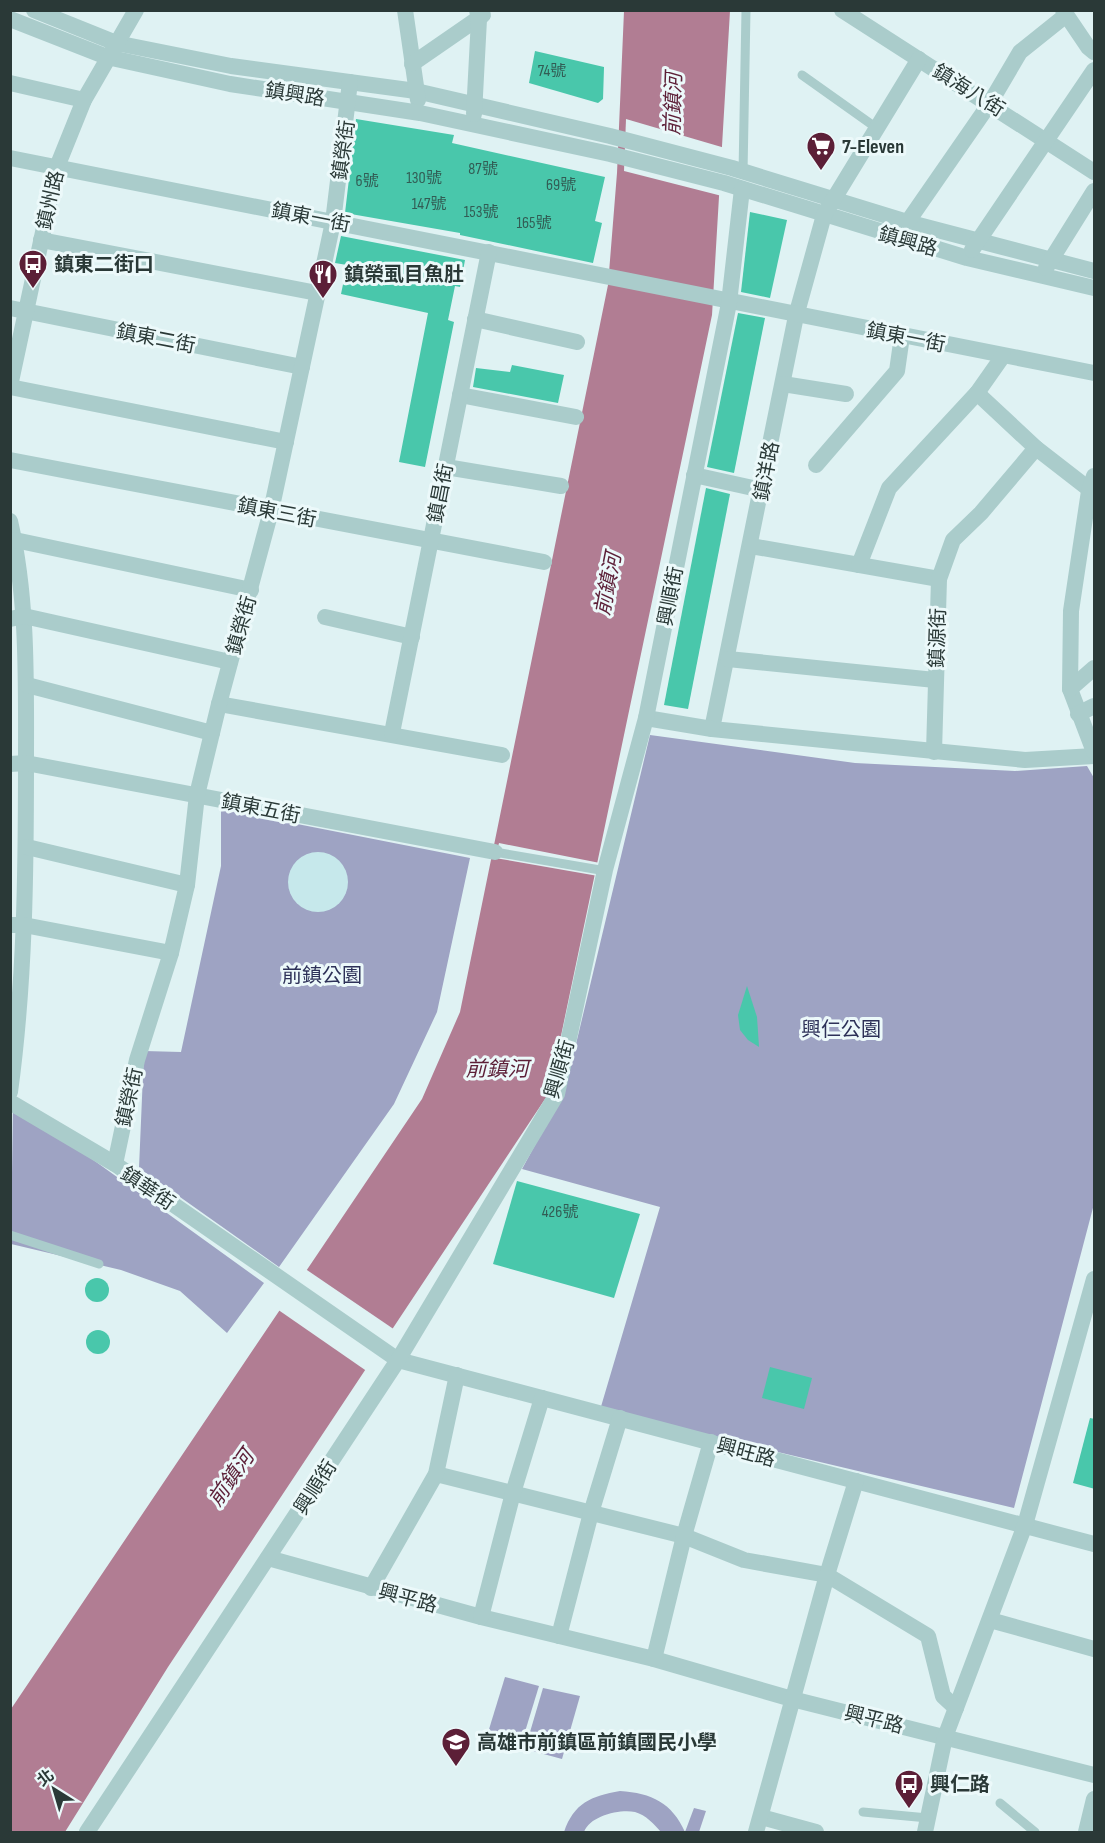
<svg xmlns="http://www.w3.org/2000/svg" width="1105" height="1843" viewBox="0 0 1105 1843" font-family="'Sofia Sans Condensed','Noto Sans TC',sans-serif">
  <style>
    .green { fill: #9ea3c3 }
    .plaza { fill: #c6e8eb }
    .water { fill: #b17d93 }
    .pier { fill: #dff2f3 }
    .building { fill: #49c7ab }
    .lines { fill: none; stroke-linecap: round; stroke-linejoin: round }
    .service { stroke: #aacccb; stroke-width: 9 }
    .minor { stroke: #aacccb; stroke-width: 16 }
    .labels { text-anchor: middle; stroke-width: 6; stroke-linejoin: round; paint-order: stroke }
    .number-label { font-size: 16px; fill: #325c54 }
    .street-label { font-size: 20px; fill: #2a3937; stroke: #ecf9fa }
    .poi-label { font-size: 20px; font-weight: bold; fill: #2a3937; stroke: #ecf9fa; text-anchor: start }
    .park-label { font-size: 20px; fill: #2d3158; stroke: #ecf9fa }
    .water-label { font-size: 21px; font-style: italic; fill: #5c1f37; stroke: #ecf9fa }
  </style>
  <rect width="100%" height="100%" fill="#dff2f3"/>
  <g class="green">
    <path d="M650,735L855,763L1015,771L1087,766L1094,778V1204L1014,1508L600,1410L660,1207L522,1169L565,1090Z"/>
    <path d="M221,809L470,858L437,1012L394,1104L279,1267L139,1168L144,1051L181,1052L221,866Z"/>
    <path d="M13,1102L264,1283L227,1333L180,1291L121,1270L11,1244Z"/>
    <path d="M505,1677L539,1686L520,1748L486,1739Z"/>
    <path d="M543,1688L580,1696L562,1759L525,1749Z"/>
    <path d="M620,1791C652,1793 672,1803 685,1832L694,1808L706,1811L699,1832H661C654,1824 646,1815 635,1812C619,1809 590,1816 584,1832H564C574,1803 591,1796 620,1791Z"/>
  </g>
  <circle class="plaza" cx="318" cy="882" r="30"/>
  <path class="water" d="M624,11H730L712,315L549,1093L168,1667L65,1832H11V1709L422,1099L460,1012L608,285L617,173Z"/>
  <g class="pier">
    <path d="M626,119L725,148L722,196L624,171Z"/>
    <path d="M499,843L600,863L598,876L495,858Z"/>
    <path d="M304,1268L395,1330L368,1372L277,1309Z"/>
  </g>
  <g class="building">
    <path d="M535,51L604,67L603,99L598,103L529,83Z"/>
    <path d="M356,119L454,135L452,143L605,177L595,221L602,223L593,263L460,235V233L345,213Z"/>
    <path d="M750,212L787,220L770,298L741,292Z"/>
    <path d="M341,236L465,260L460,287L455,286L448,320L454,322L425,467L399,462L428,313L341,294L347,265L335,263Z"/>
    <path d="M738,313L765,318L734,473L707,467Z"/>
    <path d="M512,365L564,375L558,403L473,387L476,368L510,372Z"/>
    <path d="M706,488L730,494L688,709L664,705Z"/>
    <path d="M747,986L757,1017L759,1047L748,1040L740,1030L738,1015Z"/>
    <path d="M517,1181L640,1214L614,1298L493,1264Z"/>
    <circle cx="97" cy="1290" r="12"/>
    <circle cx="98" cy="1342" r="12"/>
    <path d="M770,1367L812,1378L804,1409L762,1398Z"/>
    <path d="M1090,1418L1095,1419V1489L1073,1483Z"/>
  </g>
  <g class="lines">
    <g class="service">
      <path d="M802,75L878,129"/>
      <path d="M743,173L746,10"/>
      <path d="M495,852L600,870"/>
      <path d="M10,1235L99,1264"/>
      <path d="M1000,1803L1035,1832"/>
      <path d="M863,1812L928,1818"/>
    </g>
    <g class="minor">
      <path d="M34,10L116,43L231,66L416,91L610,136L732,168L907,222L1094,271"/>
      <path d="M405,10L418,100"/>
      <path d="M842,10L1094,172"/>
      <path d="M1063,10L1088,47L1094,52"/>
      <path d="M10,19L107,57L230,84L420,113L610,154L724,183L967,258L1094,288"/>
      <path d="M919,59L824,215L796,316L712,729L1025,760L1094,756"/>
      <path d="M412,64L483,15"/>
      <path d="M10,83L84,100"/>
      <path d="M474,114L479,19L477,10"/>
      <path d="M10,158L1094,373"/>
      <path d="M902,230L990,103L1020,52L1065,16"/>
      <path d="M41,240L317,293"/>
      <path d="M972,250L1094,70"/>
      <path d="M1046,268L1094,191"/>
      <path d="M10,308L302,367"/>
      <path d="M475,319L577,342"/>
      <path d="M783,384L846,394"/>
      <path d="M10,386L57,167L84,100L136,10"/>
      <path d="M10,387L286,442"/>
      <path d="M977,393L1036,448L1094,493"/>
      <path d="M460,395L576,417"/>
      <path d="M10,460L544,562"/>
      <path d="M816,465L897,371L902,336"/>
      <path d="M446,467L561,486"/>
      <path d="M694,475L762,490"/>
      <path d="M1094,476L1089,491L1071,611L1070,689L1094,752"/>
      <path d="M10,521C28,600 26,681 26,761C26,872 25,982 10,1092"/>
      <path d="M15,540L251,590"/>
      <path d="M751,546L939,579"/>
      <path d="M859,565L889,488L977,393L1003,356"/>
      <path d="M325,617L412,637"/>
      <path d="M10,619L24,616L230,662"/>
      <path d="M728,659L935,680"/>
      <path d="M27,685L212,733"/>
      <path d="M1070,689L1094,668"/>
      <path d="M219,704L502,755"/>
      <path d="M1078,714L1094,706"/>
      <path d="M646,718L712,729"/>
      <path d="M392,733L489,252"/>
      <path d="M934,752L939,579L953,540L981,513L1036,448"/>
      <path d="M10,764L26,763L495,852"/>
      <path d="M27,847L187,885"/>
      <path d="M10,925H24L171,953"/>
      <path d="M10,1102L115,1164L398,1360L1094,1544"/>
      <path d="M115,1164L137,1060L171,953L187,885L197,795L219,704L271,511L333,222L350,82"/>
      <path d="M436,1474L684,1536L744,1560L827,1575L928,1636L943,1696L956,1708"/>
      <path d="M268,1558L481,1617L654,1659L792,1699L1094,1775"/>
      <path d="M371,1588L436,1474L457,1375"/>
      <path d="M481,1617L513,1493L542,1398"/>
      <path d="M990,1620L1094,1649"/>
      <path d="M559,1636L591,1513L620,1418"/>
      <path d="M654,1659L684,1536L711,1442"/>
      <path d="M761,1817L816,1832"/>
      <path d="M87,1832L398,1360L557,1094L605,870L646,718L729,303L742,189"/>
      <path d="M756,1832L827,1575L856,1481"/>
      <path d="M925,1832L945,1737L1025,1525L1094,1279"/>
      <path d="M1086,1832L1094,1799"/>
    </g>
  </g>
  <defs>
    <g id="supermarket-pin" transform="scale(1.5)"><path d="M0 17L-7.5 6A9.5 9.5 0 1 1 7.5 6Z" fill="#5c1f37" stroke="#ecf9fa"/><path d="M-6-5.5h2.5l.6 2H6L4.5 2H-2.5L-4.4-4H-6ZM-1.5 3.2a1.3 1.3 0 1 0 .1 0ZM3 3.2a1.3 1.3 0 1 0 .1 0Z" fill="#fff"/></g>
    <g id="bus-pin" transform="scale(1.5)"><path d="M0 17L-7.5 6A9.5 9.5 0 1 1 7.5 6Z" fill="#5c1f37" stroke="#ecf9fa"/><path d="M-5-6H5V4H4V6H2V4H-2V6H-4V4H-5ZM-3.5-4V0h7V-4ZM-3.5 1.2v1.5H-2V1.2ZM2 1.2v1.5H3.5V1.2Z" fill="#fff"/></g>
    <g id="restaurant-pin" transform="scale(1.5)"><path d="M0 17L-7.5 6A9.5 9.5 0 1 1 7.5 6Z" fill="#5c1f37" stroke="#ecf9fa"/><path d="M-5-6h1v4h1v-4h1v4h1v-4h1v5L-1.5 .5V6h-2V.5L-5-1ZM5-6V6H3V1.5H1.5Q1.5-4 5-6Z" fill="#fff"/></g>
    <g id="school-pin" transform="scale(1.5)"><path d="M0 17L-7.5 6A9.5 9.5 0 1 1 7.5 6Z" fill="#5c1f37" stroke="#ecf9fa"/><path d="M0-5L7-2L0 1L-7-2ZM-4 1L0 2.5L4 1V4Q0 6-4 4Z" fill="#fff"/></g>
  </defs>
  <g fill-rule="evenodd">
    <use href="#supermarket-pin" x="821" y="146"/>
    <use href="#bus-pin" x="33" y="264"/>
    <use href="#restaurant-pin" x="323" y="274"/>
    <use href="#school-pin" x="456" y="1742"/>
    <use href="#bus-pin" x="909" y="1784"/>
  </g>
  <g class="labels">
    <g class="number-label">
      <text x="552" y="76">74號</text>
      <text x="483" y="174">87號</text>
      <text x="424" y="183">130號</text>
      <text x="367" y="186">6號</text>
      <text x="561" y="190">69號</text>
      <text x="429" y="209">147號</text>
      <text x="481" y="217">153號</text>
      <text x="534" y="228">165號</text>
      <text x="560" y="1217">426號</text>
    </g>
    <g class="street-label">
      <text transform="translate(969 90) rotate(32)" y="7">鎮海八街</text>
      <text transform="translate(295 94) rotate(9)" y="7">鎮興路</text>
      <text transform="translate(343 150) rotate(-82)" y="7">鎮榮街</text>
      <text transform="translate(50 200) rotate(-77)" y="7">鎮州路</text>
      <text transform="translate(311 217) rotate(11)" y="7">鎮東一街</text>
      <text transform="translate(908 241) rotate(16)" y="7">鎮興路</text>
      <text transform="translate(906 337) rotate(11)" y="7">鎮東一街</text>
      <text transform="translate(156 338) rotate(11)" y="7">鎮東二街</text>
      <text transform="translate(766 471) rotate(-79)" y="7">鎮洋路</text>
      <text transform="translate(440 493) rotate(-79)" y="7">鎮昌街</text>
      <text transform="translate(277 512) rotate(11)" y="7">鎮東三街</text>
      <text transform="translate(670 596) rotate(-79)" y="7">興順街</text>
      <text transform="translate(241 625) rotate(-74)" y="7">鎮榮街</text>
      <text transform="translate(937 638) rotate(-88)" y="7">鎮源街</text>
      <text transform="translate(261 808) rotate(11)" y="7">鎮東五街</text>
      <text transform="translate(559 1069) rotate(-74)" y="7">興順街</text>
      <text transform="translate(129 1097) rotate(-78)" y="7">鎮榮街</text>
      <text transform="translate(148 1188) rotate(34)" y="7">鎮華街</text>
      <text transform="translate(746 1452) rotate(15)" y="7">興旺路</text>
      <text transform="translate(315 1487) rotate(-57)" y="7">興順街</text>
      <text transform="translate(408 1598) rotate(15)" y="7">興平路</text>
      <text transform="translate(874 1719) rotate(14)" y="7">興平路</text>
    </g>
    <g class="poi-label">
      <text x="842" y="153">7-Eleven</text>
      <text x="54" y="271">鎮東二街口</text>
      <text x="344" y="281">鎮榮虱目魚肚</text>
      <text x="477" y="1749">高雄市前鎮區前鎮國民小學</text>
      <text x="930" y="1791">興仁路</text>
    </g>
    <g class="park-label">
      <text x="322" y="982">前鎮公園</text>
      <text x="841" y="1036">興仁公園</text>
    </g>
    <g class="water-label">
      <text transform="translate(673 104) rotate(-88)" y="7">前鎮河</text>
      <text transform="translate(608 584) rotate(-79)" y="7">前鎮河</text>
      <text x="497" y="1076">前鎮河</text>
      <text transform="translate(231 1478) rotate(-55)" y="7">前鎮河</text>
    </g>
  </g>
  <rect width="1105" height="1843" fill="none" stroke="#2a3937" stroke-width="24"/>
  <g transform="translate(54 1789) rotate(323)" stroke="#ecf9fa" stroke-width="4.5" paint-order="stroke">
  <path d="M0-4.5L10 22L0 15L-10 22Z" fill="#2a3937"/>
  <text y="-9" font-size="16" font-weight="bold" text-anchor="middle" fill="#2a3937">北</text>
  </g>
</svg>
